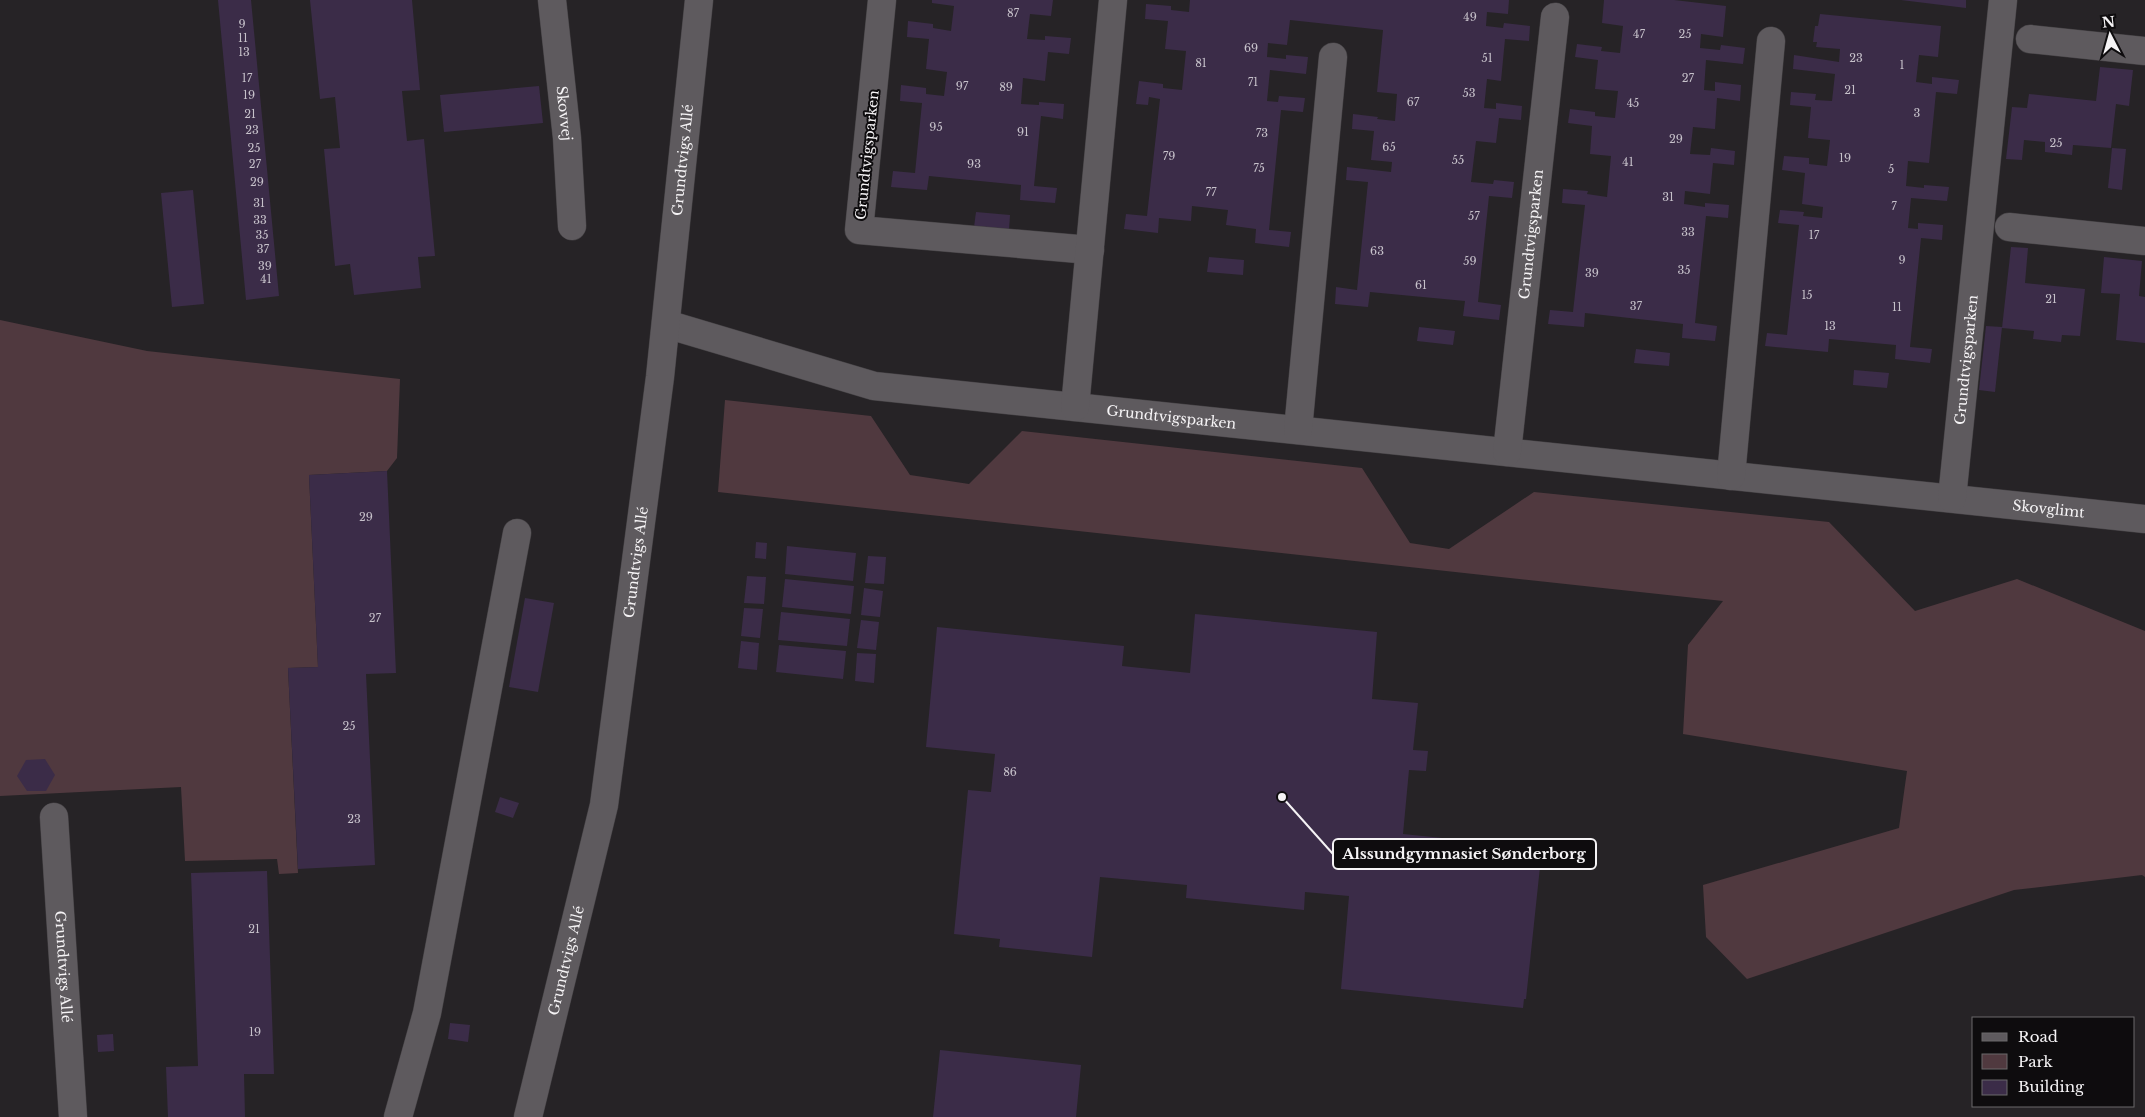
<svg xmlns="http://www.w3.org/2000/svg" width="2145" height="1117" viewBox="0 0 2145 1117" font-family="'Libre Baskerville',serif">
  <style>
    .green { fill: #50393f }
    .building { fill: #3b2c48 }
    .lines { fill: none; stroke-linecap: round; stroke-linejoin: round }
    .minor-casing { stroke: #423f42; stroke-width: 29 }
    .tertiary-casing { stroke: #423f42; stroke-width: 29 }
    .minor { stroke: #5e5a5e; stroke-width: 28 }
    .tertiary { stroke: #5e5a5e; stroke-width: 28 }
    .labels { text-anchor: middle; stroke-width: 4; stroke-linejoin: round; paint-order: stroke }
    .number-label { font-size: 11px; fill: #c6c1ca }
    .street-label { font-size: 14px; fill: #f5f3f5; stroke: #0e0c0e }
    .leader { fill: none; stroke: #f5f3f5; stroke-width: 2 }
    .callout-dot { fill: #f5f3f5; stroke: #0e0c0e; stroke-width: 2 }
    .callout { fill: #0e0c0e; stroke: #f5f3f5; stroke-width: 2 }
    .callout-label { font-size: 15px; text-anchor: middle; font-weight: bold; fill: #f5f3f5 }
  </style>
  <rect width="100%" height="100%" fill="#262326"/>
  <g class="green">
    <path d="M0,320L147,351L400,379L397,458L387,471L309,475L318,667L288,668L298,873L279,874L277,859L185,861L181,787L0,796Z"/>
    <path d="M725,400L871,416L910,475L969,484L1022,431L1362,468L1410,543L1449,549L1534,492L1829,522L1915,611L2017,579L2145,631V877L2142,875L2014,890L1747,979L1706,937L1703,885L1899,828L1907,771L1683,734L1688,645L1723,601L718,492Z"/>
  </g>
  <g class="building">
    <path d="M218,0H251L279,296L246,300Z"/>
    <path d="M310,0H412L420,90L402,91L407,141L424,139L435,256L418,257L421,288L354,295L350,264L335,266L324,149L340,148L335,97L320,99Z"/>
    <path d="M932,0H1053L1051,16L1030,14L1027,39L1045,40V36L1071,38L1069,54L1048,52L1045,81L1023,78L1021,104L1039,105V102L1064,104L1063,119L1041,116L1034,186L1057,188L1055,203L1020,200L1021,185L929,176L927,190L891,187L893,171L915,173L922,103L900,101L901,85L926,88V94L944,96L947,72L926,69L929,39L907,37L908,21L933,24V28L951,31L954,6L932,3Z"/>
    <path d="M1190,0H1509L1508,14L1487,12L1486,26L1503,28L1504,23L1530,26L1529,41L1505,39L1501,81L1487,79L1484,108L1496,109V103L1522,106L1521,120L1499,118L1496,143L1476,141L1471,182L1493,184L1494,180L1514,182L1512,198L1489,196L1478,302L1501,305L1499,320L1463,316L1465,301L1370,292L1368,307L1335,304L1336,287L1357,290L1368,182L1346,180L1347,167L1391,172L1392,162L1371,160L1374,131L1352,129L1353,114L1378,117L1377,119L1395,121L1397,94L1377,92L1383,30L1290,20L1287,45L1268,43L1267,57L1286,59V55L1308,57L1306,74L1270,70L1267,101L1278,102L1279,96L1305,98L1303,112L1281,110L1269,230L1291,232L1289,247L1255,243L1256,229L1226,225L1228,210L1192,206L1191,221L1159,218L1158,233L1124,229L1126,214L1147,216L1160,99L1149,97L1148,105L1136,104L1139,81L1163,84V88L1182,90L1186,51L1165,49L1168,21L1145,19L1146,4L1171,6V10L1189,12Z"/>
    <path d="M1604,0H1674L1726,6L1723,37L1701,34L1700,48L1720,50L1721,45L1745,48L1743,64L1706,60L1704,90L1715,91V82L1741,85L1740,101L1717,98L1715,129L1693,127L1690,154L1710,155L1711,148L1735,151L1734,165L1713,163L1710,194L1685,191L1684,204L1705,207V203L1729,205L1728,218L1706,216L1695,323L1717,326L1715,341L1682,338L1683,324L1585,313L1584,327L1548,324L1550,310L1573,312L1585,205L1562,203L1563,189L1588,191L1587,194L1607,197L1611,156L1590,154L1592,126L1568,123L1570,109L1595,112V116L1615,118L1618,91L1595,89L1598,60L1575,57L1577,44L1602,47L1601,51L1620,53L1623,26L1602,23Z"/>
    <path d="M1901,0H1966V8Z"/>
    <path d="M1820,14L1941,26L1938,57L1919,55L1916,82L1932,84V77L1959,80L1957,94L1936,92L1929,163L1908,161L1906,186L1924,188V185L1949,187L1947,201L1911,198L1908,228L1918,229V223L1943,225L1942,240L1921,238L1910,347L1932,349L1930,363L1895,359L1896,345L1829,339L1828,352L1765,346L1767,333L1787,335L1799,225L1778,223L1780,210L1804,212L1803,216L1822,218L1823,207L1802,204L1805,173L1782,170L1784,156L1809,158V164L1827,166L1830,140L1808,138L1811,107L1790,105L1791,92L1816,94L1815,100L1832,101L1835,74L1793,69L1794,55L1839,62L1840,49L1816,47L1817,42H1813L1815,26H1818Z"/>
    <path d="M2100,67L2133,70L2129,106L2116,104L2111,148L2073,145L2072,155L2045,152V142L2024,140L2022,160L2006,159L2012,107L2027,108L2029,94L2096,101Z"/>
    <path d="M539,86L543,123L444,132L440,95Z"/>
    <path d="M2112,148L2126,149L2122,190L2108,188Z"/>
    <path d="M193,190L204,304L172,307L161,193Z"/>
    <path d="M976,212L1010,215L1009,230L974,227Z"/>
    <path d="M2011,247L2028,248L2025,283L2085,289L2080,336L2062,335L2061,342L2033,339L2034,331L2002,328Z"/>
    <path d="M1209,257L1244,260L1243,275L1207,272Z"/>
    <path d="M2104,257L2142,261L2139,296L2145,297V343L2116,340L2120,294L2101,293Z"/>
    <path d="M1986,326L2002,327L1995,392L1979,390Z"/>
    <path d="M1419,327L1455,331L1453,345L1417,341Z"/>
    <path d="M1636,349L1670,353L1669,366L1634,363Z"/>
    <path d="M1854,370L1889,373L1887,388L1853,385Z"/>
    <path d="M387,471L396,673L366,674L375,865L298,869L288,668L318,667L309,475Z"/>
    <path d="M756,542L767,543L766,559L755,558Z"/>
    <path d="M787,546L856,553L853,581L785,574Z"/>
    <path d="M868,556L886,557L884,584L865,583Z"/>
    <path d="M747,576L766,577L764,604L744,603Z"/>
    <path d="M785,579L854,586L851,614L782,607Z"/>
    <path d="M864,588L883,591L880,617L861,615Z"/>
    <path d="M525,598L554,603L538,692L509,687Z"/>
    <path d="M744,608L763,609L760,638L741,636Z"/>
    <path d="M781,612L850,619L847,646L778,640Z"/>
    <path d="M1195,614L1377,632L1372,699L1418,703L1413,750L1428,751L1426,771L1409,770L1403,834L1542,848L1526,999H1524L1523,1008L1341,989L1349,896L1305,892L1304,910L1186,898L1187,885L1100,877L1092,957L999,947L1000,939L954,934L968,790L991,792L995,754L926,747L937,627L1124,646L1122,666L1190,673Z"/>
    <path d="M861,620L879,622L876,650L857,648Z"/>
    <path d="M741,641L759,643L757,670L738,668Z"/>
    <path d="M779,645L846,651L843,679L776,672Z"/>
    <path d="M857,653L876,654L874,683L855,681Z"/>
    <path d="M45,759L55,775L46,791H27L17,776L26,760Z"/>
    <path d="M500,797L519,803L513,818L495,812Z"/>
    <path d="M267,871L274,1074H244L245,1117H168L166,1067L198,1066L191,873Z"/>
    <path d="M450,1023L470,1025L468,1042L448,1039Z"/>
    <path d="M113,1034L114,1051L98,1052L97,1035Z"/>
    <path d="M940,1050L1081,1065L1076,1117H933Z"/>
  </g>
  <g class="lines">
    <g class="minor-casing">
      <g id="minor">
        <path id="s1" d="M552,0L567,138L572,226"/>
        <path d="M882,0L859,230L1090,250"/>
        <path d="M2030,39L2145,51"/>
        <path d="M2009,227L2145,241"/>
        <path id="s2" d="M666,324L874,386L2145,519"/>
        <path d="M1075,407L1113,0"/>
        <path d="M1298,430L1333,57"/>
        <path id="s3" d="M1507,452L1555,17"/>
        <path d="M1731,476L1771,41"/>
        <path id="s4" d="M1952,498L2003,0"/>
        <path id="s5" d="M54,817L73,1117"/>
        <path d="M398,1117L427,1013L517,533"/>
      </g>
    </g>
    <g class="tertiary-casing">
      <g id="tertiary">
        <path id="s6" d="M528,1117L604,805L660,377L699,0"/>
      </g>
    </g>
    <use href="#minor" class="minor"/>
    <use href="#tertiary" class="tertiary"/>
  </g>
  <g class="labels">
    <g class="number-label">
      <text x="1013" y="17">87</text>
      <text x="1470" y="21">49</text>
      <text x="242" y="28">9</text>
      <text x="1639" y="38">47</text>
      <text x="1685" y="38">25</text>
      <text x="243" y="42">11</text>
      <text x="1251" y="52">69</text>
      <text x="244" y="56">13</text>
      <text x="1487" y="62">51</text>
      <text x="1856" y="62">23</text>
      <text x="1201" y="67">81</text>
      <text x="1902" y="69">1</text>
      <text x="247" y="82">17</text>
      <text x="1688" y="82">27</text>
      <text x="1253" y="86">71</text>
      <text x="962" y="90">97</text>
      <text x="1006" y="91">89</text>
      <text x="1850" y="94">21</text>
      <text x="1469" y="97">53</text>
      <text x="249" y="99">19</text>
      <text x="1413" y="106">67</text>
      <text x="1633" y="107">45</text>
      <text x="1917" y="117">3</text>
      <text x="250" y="118">21</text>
      <text x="936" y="131">95</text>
      <text x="252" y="134">23</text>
      <text x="1023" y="136">91</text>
      <text x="1262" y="137">73</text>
      <text x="1676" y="143">29</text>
      <text x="2056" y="147">25</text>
      <text x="1389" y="151">65</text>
      <text x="254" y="152">25</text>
      <text x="1169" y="160">79</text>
      <text x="1845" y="162">19</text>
      <text x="1458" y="164">55</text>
      <text x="1628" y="166">41</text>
      <text x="255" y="168">27</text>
      <text x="974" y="168">93</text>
      <text x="1259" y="172">75</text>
      <text x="1891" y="173">5</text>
      <text x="257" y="186">29</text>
      <text x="1211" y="196">77</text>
      <text x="1668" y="201">31</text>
      <text x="259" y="207">31</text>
      <text x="1894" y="210">7</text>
      <text x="1474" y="220">57</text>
      <text x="260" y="224">33</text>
      <text x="1688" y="236">33</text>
      <text x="262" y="239">35</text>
      <text x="1814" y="239">17</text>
      <text x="263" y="253">37</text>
      <text x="1377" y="255">63</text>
      <text x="1902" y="264">9</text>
      <text x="1470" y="265">59</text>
      <text x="265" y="270">39</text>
      <text x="1684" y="274">35</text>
      <text x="1592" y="277">39</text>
      <text x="266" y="283">41</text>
      <text x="1421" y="289">61</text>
      <text x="1807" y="299">15</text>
      <text x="2051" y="303">21</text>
      <text x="1636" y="310">37</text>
      <text x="1897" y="311">11</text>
      <text x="1830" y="330">13</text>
      <text x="366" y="521">29</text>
      <text x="375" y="622">27</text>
      <text x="349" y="730">25</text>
      <text x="1010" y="776">86</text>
      <text x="354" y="823">23</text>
      <text x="254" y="933">21</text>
      <text x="255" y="1036">19</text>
    </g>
    <g class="street-label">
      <text dy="5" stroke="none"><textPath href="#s1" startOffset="114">Skovvej</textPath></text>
      <text transform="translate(867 155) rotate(-84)" y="5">Grundtvigsparken</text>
      <text dy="5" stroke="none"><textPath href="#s6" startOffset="971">Grundtvigs Allé</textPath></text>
      <text dy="5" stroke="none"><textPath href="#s3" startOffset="219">Grundtvigsparken</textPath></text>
      <text dy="5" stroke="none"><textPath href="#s4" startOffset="139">Grundtvigsparken</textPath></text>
      <text dy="5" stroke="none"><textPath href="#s2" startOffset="516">Grundtvigsparken</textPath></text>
      <text dy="5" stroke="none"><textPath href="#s2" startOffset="1398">Skovglimt</textPath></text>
      <text dy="5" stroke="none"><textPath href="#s6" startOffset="566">Grundtvigs Allé</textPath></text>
      <text dy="5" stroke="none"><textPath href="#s6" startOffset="161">Grundtvigs Allé</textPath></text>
      <text dy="5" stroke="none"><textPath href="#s5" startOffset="150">Grundtvigs Allé</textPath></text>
    </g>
  </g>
  <path class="leader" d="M1282 797L1333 854"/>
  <circle class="callout-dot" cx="1282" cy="797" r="5"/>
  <rect class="callout" x="1333" y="839" width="263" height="30" rx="5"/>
  <g class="callout-label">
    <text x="1464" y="859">Alssundgymnasiet Sønderborg</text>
  </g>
  <rect x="1972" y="1017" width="162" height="90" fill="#0e0c0e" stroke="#6a686a"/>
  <rect x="1982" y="1033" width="25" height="8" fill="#5e5a5e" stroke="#6a686a"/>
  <text x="2018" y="1042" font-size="15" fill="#f5f3f5">Road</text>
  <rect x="1982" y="1054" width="25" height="15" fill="#50393f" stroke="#6a686a"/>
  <text x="2018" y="1067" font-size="15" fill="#f5f3f5">Park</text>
  <rect x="1982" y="1080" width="25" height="15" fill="#3b2c48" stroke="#6a686a"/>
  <text x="2018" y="1092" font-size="15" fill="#f5f3f5">Building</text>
  <g transform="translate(2110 35) rotate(354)" stroke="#0e0c0e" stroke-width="4" paint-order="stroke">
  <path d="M0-4L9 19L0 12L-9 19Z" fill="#f5f3f5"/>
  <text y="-8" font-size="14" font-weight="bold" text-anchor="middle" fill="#f5f3f5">N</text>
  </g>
</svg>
